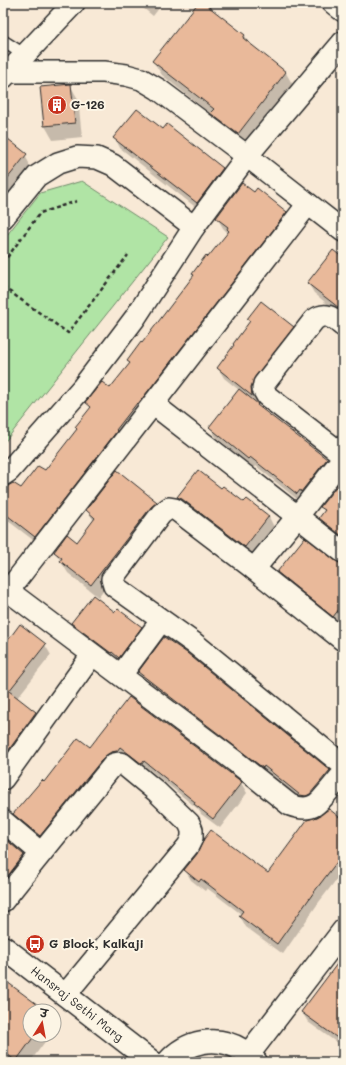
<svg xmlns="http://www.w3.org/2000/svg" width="346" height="1065" viewBox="0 0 346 1065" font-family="Mali,'Playpen Sans Deva',sans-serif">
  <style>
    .green { fill: #b0e4a5; stroke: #6e8868 }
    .shadow { fill: #0003 }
    .building { fill: #e9b99a; stroke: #2b2b2b }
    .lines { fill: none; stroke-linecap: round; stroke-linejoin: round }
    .service-casing { stroke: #2b2b2b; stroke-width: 14 }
    .minor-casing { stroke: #2b2b2b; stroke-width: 24 }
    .tertiary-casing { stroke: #2b2b2b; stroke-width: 25 }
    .path { stroke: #2b2b2b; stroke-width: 2.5; stroke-dasharray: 4 3; stroke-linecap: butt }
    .service { stroke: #fcf5e5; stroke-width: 11 }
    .minor { stroke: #fcf5e5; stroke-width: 21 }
    .tertiary { stroke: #fcf5e5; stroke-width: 22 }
    .labels { text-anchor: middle; stroke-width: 4; stroke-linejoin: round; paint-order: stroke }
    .poi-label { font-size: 12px; font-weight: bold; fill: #2b2b2b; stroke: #fcf5e5; text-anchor: start }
    .street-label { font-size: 12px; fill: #2b2b2b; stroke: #fcf5e5 }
  </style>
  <rect width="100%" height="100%" fill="#f8e9d6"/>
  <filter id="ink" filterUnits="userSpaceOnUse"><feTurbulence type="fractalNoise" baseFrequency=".025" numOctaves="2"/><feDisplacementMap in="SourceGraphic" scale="8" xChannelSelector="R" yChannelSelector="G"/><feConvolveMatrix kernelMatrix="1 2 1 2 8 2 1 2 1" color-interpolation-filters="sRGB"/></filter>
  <g filter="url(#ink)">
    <path class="green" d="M82,181L168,237L3,444V240L40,193Z"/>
    <g class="shadow">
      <path d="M53,3H61L59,7Z"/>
      <path d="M137,3H163L153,16Z"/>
      <path d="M199,3H202L245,36L250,45L286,73L294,87L246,147L220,127L212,115L162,75L153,61Z"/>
      <path d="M70,85L78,99L82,137L53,140L45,126Z"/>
      <path d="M163,130L222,169L228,179L203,213L120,148L115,138Z"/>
      <path d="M3,137L23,152L29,163V168L15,186L17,188L3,205Z"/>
      <path d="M286,212L292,223L41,546L3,517V494L21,490L45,472L78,430L91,409L87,402L110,390L130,364L128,361L143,344L194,276L193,274L208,258L228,233L223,228L217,218Z"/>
      <path d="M343,260V317L314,293L308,283Z"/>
      <path d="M248,319L293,327L299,337L256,397L257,405L259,408L327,459L332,469L303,504L256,466L254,469L216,437L210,427L239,390L224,378L218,368L250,322Z"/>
      <path d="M117,472L156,503L163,515L158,519L98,597L68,573L55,552L77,543L94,521L87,510Z"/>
      <path d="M343,479V542L327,529L321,518L325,513L322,507Z"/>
      <path d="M222,490L244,504L247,500L269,517L274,527L251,557L183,507L178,497Z"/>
      <path d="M335,562L343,565V626L341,625L340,627L285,583L278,572Z"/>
      <path d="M116,613L141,628L147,638L125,667L78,633L72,623Z"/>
      <path d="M45,645L51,655L17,698L36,713L42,723L3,778V648Z"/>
      <path d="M186,653L330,771L335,781L316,804L296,797L294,794L270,776L269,777L145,683L139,672Z"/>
      <path d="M130,698L241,783L247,793L220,828L201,814L198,809L150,770L148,773L127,757L46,846L20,824L15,814L45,783L90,749Z"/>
      <path d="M343,821V871L319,902L283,954L246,927L240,916L241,914L207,888L205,891L191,880L185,870L268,875Z"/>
      <path d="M3,838L24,855L31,868L3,898Z"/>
      <path d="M343,953V1047L308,1022L302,1012L337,965L336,963Z"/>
      <path d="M3,981L44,1011H30V1035H50L30,1062H10L3,1057Z"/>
      <path d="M54,1022L56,1026L54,1029Z"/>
    </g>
    <g class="building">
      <path d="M198,3H204L245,35L243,38L286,72L238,134L210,113L214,109L152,61Z"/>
      <path d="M71,84L75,123L44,126L40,87Z"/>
      <path d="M137,109L163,129L167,124L223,168L197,203L113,138Z"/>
      <path d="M3,135L27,154L3,184Z"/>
      <path d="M242,183L254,192L257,188L287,212L138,404L137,403L116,430L117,431L35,537L3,512V492L8,486L13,483L21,488L38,466L45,470L77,429L75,427L91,407L85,402L102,382L110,388L130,363L127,361L141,342L142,343L194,275L192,274L206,255L208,257L229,231L227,229L228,227L216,218Z"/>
      <path d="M333,250L343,258V311L307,283Z"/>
      <path d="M261,301L294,327L255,377L251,387L252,396L217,368L234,345L233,344L250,321L247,319Z"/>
      <path d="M239,389L258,404L257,405L327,459L301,492L300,490L297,494L250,457L248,459L209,427Z"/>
      <path d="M117,470L157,502L151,507L91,585L60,561L62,558L54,552L67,534L77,542L95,518L86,510Z"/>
      <path d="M198,470L221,488L223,486L244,502L247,499L269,516L245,547L182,499L177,497Z"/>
      <path d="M343,478V537L319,518L325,510L320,507Z"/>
      <path d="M305,537L336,561L343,564V604L333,617L277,572Z"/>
      <path d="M93,595L115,612L118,609L142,627L119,658L112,652L111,653L71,623Z"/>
      <path d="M20,624L46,644L9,691L36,712L3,758V647Z"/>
      <path d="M164,637L187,653L330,770L310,794L306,796L300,795L264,766L263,768L138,672Z"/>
      <path d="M129,697L242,782L213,819L194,804L195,802L144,761L142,764L120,747L117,751L111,752L105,756L40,836L13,814L42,780L44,782L78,738L90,747Z"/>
      <path d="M329,809L343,820V854L314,892L277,944L239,916L243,911L201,879L199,882L184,870L197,854L204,839L211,830L268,873L307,820L317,817Z"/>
      <path d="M3,837L24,855L3,882Z"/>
      <path d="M343,956V1042L301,1012Z"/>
      <path d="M3,979L46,1011H30V1035H35L16,1061L3,1051Z"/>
    </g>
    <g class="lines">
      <g class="service-casing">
        <path id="service" d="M3,41L25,55"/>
      </g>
      <g class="minor-casing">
        <g id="minor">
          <path d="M333,3L343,11"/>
          <path d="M10,72H104L126,75L141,79L158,89L247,156L343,231"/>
          <path d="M3,78L74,3"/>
          <path d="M3,218L37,176L58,163L77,157L97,158L113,165L194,227"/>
          <path d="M343,326C333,318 326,311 314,320L264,384L263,389L267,396L343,455"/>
          <path d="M153,404L343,552"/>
          <path d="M3,475L9,471L82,388L135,318L194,227L247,156L343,42"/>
          <path d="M254,569L297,517L343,458"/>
          <path d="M3,587L236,762L290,805C298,808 307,810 315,805C321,802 337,780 343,774"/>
          <path d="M8,591L308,204"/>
          <path d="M343,640L254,569L175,509L169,508L161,514L112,579L114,586L194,643L343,765"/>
          <path d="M121,675L161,621"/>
          <path d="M3,779L92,655"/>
          <path d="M3,821L41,853"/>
          <path d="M3,901C39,855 77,810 114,764L119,763L123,764L157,792L189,823L192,830V838L188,846L65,995"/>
        </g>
      </g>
      <g class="tertiary-casing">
        <g id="tertiary">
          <path d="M3,947L152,1062"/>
          <path d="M248,1055L343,931"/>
          <path d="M168,1062C186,1041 217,1034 242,1050C247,1053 251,1058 256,1062"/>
        </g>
      </g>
      <g class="path">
        <path d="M3,263L40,213L77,201"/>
        <path d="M3,287L68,333L128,255"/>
      </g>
      <use href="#service" class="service"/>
      <use href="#minor" class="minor"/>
      <use href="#tertiary" class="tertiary"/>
    </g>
  </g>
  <defs>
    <g id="building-disc" transform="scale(1)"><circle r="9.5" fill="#c8321e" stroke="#fcf5e5"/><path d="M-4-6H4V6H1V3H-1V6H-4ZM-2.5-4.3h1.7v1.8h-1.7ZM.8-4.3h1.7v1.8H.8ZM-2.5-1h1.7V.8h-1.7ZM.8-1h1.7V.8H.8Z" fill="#fff"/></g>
    <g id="bus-disc" transform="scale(1)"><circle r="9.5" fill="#c8321e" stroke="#fcf5e5"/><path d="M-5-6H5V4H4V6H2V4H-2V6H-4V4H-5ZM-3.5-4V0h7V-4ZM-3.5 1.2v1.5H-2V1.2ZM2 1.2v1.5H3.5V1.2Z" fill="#fff"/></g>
  </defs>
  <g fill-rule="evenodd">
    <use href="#building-disc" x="57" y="105"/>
    <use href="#bus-disc" x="35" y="944"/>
  </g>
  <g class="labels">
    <g class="poi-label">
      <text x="71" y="109">G-126</text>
      <text x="49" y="948">G Block, Kalkaji</text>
    </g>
    <g class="street-label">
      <text transform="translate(77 1004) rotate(38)" y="4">Hansraj Sethi Marg</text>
    </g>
  </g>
  <rect width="346" height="1065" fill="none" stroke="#fcf5e5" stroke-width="16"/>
  <rect x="8" y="8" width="330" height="1049" fill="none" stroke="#2b2b2b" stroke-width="1.5" filter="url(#ink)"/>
  <g transform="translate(42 1023) rotate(11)"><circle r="19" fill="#fcf5e5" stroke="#a8a49b"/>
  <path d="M0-3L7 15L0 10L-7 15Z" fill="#c8321e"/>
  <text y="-6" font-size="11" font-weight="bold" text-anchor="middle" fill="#2b2b2b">उ</text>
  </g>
</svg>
